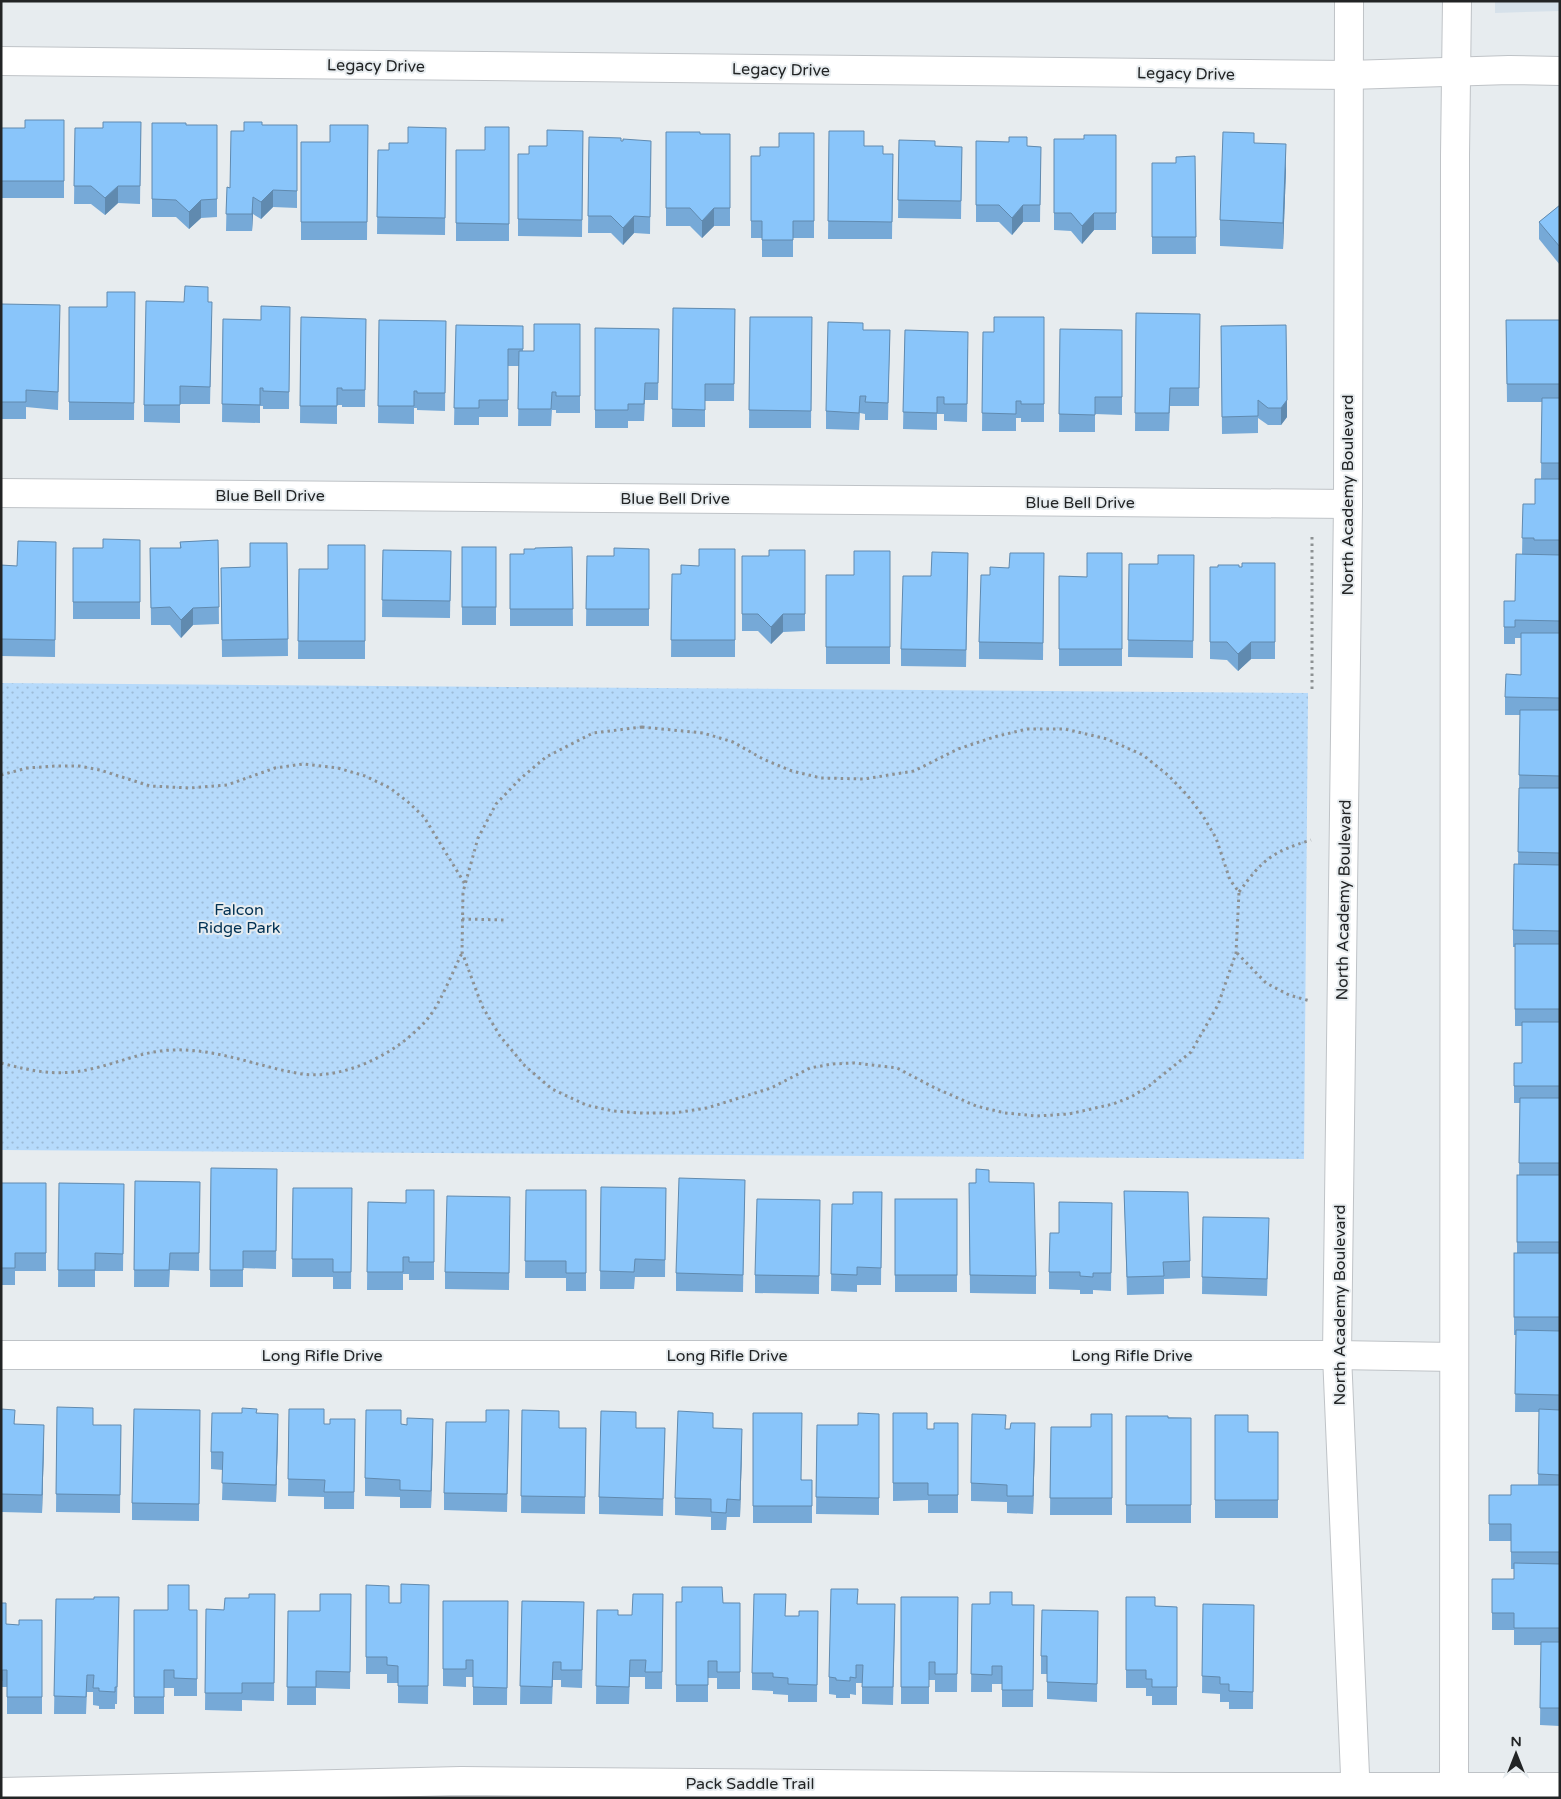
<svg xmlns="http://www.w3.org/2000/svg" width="1561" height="1799" viewBox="0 0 1561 1799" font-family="'Varela Round',sans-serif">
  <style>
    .built { fill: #d6e1ea }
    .park { fill: url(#park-dots) }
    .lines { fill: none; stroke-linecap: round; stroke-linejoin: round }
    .street-casing { stroke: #bfc3c7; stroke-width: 30 }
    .secondary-casing { stroke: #bfc3c7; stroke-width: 30 }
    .path { stroke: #8d9193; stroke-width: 3; stroke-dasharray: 2.5 4; stroke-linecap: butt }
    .street { stroke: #fff; stroke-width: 28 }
    .secondary { stroke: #fff; stroke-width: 28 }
    .wall { fill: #76a9d7 }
    .shaded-wall { fill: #608aaf }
    .building { fill: #89c5fa; stroke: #608aaf }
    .labels { text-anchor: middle; stroke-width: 4; stroke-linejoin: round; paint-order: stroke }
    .street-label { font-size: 16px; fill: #222425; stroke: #e7ecef }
    .park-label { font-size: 16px; fill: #013153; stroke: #e7ecef }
  </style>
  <defs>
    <pattern id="park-dots" width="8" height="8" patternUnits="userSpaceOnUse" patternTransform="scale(1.25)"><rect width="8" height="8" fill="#b6dafb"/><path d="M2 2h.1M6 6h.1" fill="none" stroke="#9cbbd7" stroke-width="1.8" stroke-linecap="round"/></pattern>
  </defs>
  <rect width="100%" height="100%" fill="#e7ecef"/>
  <path class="built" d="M1495,1H1560V11L1495,13Z"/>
  <path class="park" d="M1,683L1308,693L1304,1159L1,1150Z"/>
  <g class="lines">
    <g class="street-casing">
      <g id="street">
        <path d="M1,61L1349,75"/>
        <path d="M1,493L1348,504"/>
        <path d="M1,1355H1337L1454,1357"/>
        <path d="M1,1792L461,1781L1176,1787H1560"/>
      </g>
    </g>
    <g class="secondary-casing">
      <g id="secondary">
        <path d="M1349,1L1348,504L1337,1355L1356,1798"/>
        <path d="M1349,75L1509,70L1560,71"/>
        <path d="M1454,1798L1455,155L1457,1"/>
      </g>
    </g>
    <g class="path">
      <path d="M1312,689V537"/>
      <path d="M642,727L703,733L733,742L763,759L792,771L821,778L864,779L914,771L958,749L994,737L1027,729H1065L1107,739L1143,755L1169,776L1188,796L1203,816L1216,838L1230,880L1239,892L1236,953L1218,1005L1191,1052L1149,1086L1131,1097L1113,1104L1069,1114L1037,1116L1005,1113L976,1106L935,1088L897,1068L854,1063L832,1064L810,1068L771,1088L707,1108L674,1113H641L613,1111L586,1105L552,1089L525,1066L500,1036L482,1006L462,952L463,892L478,838L496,804L520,779L546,757L593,733Z"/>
      <path d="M1,775L27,768L56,766H79L100,770L150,786L190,788L227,785L275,768L303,764L338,768L365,776L390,788L408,802L424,817L465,884"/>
      <path d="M1239,892C1263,859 1272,852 1311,840"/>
      <path d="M462,919L506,920"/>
      <path d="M1237,953L1266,983L1289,995L1310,1001"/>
      <path d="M1,1063C35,1072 60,1077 95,1068C121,1062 144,1051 172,1050C217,1048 258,1067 302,1074C346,1080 402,1051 429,1017C441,1002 453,971 462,953"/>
    </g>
    <use href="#street" class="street"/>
    <use href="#secondary" class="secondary"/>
  </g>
  <g class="wall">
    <path d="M64,120V198H1V128H25Z"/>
    <path d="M141,122L140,204L118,203L105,215L91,204H74L75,128H103Z"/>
    <path d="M152,123L186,125H217V217L201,218L189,229L176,217H152Z"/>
    <path d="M262,125H297V208L273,207L261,219L253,214L252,231H226L227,187L230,188L244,131Z"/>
    <path d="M368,125L367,240H301V142H330Z"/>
    <path d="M509,127V241H456V150H485Z"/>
    <path d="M446,128L445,235L377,234L378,150H389Z"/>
    <path d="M583,131L582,237L518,236V154H529Z"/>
    <path d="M829,131L883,154H893L892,239H828Z"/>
    <path d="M666,132L700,134H730V226H714L702,238L690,226H666Z"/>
    <path d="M814,133V238H793V257H762V238H751V156H760L779,147Z"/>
    <path d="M1116,135V230H1094L1082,244L1071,231L1054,230V139H1084Z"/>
    <path d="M589,137L621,141H651L650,234L634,233L623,245L611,233H588Z"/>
    <path d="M899,140L935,146L962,147L961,219L898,218Z"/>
    <path d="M976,141L1027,146L1041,147L1040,222H1023L1012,235L999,222H976Z"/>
    <path d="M1254,143L1286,169L1283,249L1220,246V220Z"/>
    <path d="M1195,156L1196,254H1152V163H1176Z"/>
    <path d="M1560,205V265L1539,239V222Z"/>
    <path d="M135,292L134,420H69V307H107Z"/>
    <path d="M208,302L212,319L210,404H180V423L144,422V405Z"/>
    <path d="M1,304L60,322L58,410L26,407V419H1Z"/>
    <path d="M290,307L289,409H263V406H260V423L222,422L223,319L261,320Z"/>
    <path d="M673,308L735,309L734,401H705V427H672Z"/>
    <path d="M1136,313L1200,314L1199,406H1170L1169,431H1135Z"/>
    <path d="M301,317L366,319L365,407H342V405H337V424L300,423Z"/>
    <path d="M750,317H812L811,428H749Z"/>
    <path d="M1044,317V422H1021V418H1016V431H982L983,332H994Z"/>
    <path d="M379,320L446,321L445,411L417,410V408H414V424L378,423Z"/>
    <path d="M1506,320H1560V1726L1540,1725L1541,1645H1514V1630H1492V1579H1514V1569H1511V1541H1489V1495H1511L1538,1485L1539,1412H1515L1516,1335H1514V1253H1517V1175H1519L1520,1103H1514V1063H1522V1026H1515V947H1513V930L1518,864L1520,715H1505V697L1521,675V638H1515V644H1504V601H1515L1522,555L1523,504H1535L1541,479L1542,402H1507Z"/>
    <path d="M580,324V413H556V410H552L551,426H518L519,366H508V417H479V425H454L456,325L523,326V351H534Z"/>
    <path d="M1286,325L1287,417L1281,425H1268L1258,418V433L1222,434L1221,326Z"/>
    <path d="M595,328L659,329L658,400H645L644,421H628V428H595Z"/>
    <path d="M1060,329L1122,330V415L1095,414V432H1059Z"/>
    <path d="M863,330H890L888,420H865V414L860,413L859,430L826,429V411Z"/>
    <path d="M905,330L968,349L967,422L944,421V414H937V430L903,429Z"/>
    <path d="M140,540V619H73V548H103Z"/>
    <path d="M218,540L219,624L193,625L181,638L170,625H151L150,548H180V542Z"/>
    <path d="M56,542L55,657L1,656V565L17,566Z"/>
    <path d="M287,543L288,656L222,657L221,568L250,567Z"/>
    <path d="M365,545V659H298L299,569H328Z"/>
    <rect x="462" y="547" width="34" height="78"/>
    <path d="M572,547L573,626H510V554H524L535,549Z"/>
    <path d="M649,549V626H586L587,556H614Z"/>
    <path d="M735,549V657H671L672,574H681Z"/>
    <path d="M383,550L451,551L450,618L382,617Z"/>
    <path d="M805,550V631L783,632L771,644L758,631H742V556H769Z"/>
    <path d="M890,551V664H826V575H854Z"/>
    <path d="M1044,553L1043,660L979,659V642L990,575Z"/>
    <path d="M1122,553V666H1059V576L1087,577Z"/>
    <path d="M1194,555L1193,658L1128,657L1129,564H1158Z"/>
    <path d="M1275,563V659H1251L1238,671L1227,660L1210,659V567H1239Z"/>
    <path d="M968,570L966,667L901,666V649L931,576Z"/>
    <path d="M211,1168L277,1169L276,1269L243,1268V1287H210Z"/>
    <path d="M745,1180L743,1292L676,1291V1273Z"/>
    <path d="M135,1181L200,1182L199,1271L170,1270L169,1287H134Z"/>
    <path d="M989,1182L1036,1276V1294L970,1293L969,1183Z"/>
    <path d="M1,1183H46V1271H15V1285H1Z"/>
    <path d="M59,1183L124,1184L123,1271H95V1287H58Z"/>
    <path d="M601,1187L666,1188L665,1277H635L634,1289H600Z"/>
    <path d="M293,1188H352L351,1289H333V1277H292Z"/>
    <path d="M434,1190V1280H409V1274H403V1290H367L368,1202L406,1203Z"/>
    <path d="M526,1190H586V1291H566V1278H525Z"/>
    <path d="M1124,1191L1190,1261V1278L1164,1279V1294L1127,1295Z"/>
    <path d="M882,1192L881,1285H857V1292L831,1291L832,1204H853Z"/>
    <rect x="895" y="1199" width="62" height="93"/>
    <path d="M820,1200L819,1294L755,1293V1275Z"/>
    <path d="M1112,1203L1111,1291L1093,1290V1294H1080V1290L1049,1289V1272Z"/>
    <path d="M510,1215L509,1290L445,1289V1272Z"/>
    <path d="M1203,1217L1269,1235L1267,1296L1202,1294Z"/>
    <path d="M57,1407L93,1425H121L120,1513L56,1512Z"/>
    <path d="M1,1409L15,1424L44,1442L42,1513L1,1512Z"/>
    <path d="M289,1409L324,1424H330L355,1419L354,1509H324V1497L288,1496Z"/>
    <path d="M200,1410L199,1521L132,1520V1503Z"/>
    <path d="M522,1410L559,1428H586L585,1514L521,1513Z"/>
    <path d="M257,1413L278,1431L276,1502L222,1500L223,1470L211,1469V1452Z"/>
    <path d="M753,1413L802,1480H812V1523H753Z"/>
    <path d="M893,1413L927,1429H934L958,1423V1513H928V1500L893,1501Z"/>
    <path d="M879,1414V1515L816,1514L817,1425H858Z"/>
    <path d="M1112,1414V1515H1050L1051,1427H1091Z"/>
    <path d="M1215,1415L1248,1432H1278V1518H1215Z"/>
    <path d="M1126,1416L1191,1418V1523H1126Z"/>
    <path d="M401,1424L433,1436L431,1508H400V1497L365,1496V1478Z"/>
    <path d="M509,1428L507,1512L444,1510V1493Z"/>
    <path d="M636,1428H665L663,1516L599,1514V1497Z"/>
    <path d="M713,1428L742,1446L740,1517H727L726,1530H711V1517L675,1515V1498Z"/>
    <path d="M1006,1429H1010L1035,1441L1033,1514L1007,1513V1502L971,1501V1483Z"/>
    <path d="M366,1585L389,1603H401L429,1585L428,1704L398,1703V1683H387V1674H366Z"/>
    <path d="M275,1594L274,1701L242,1700V1711L205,1710L206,1609L224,1610L249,1598Z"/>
    <path d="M351,1594L350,1689L316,1688V1705H287L288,1611H320Z"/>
    <path d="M663,1594L662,1689H645V1677H630L629,1704H596L597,1610L618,1615H632Z"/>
    <path d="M119,1597L117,1704H115V1709H99V1706L93,1705V1692H87L86,1714H54L56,1599H94Z"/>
    <path d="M901,1597H958L957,1692H935V1680H929V1704H901Z"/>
    <path d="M1126,1597L1155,1606L1177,1607V1705H1152V1696H1146V1688H1126Z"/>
    <path d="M443,1601H508L507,1705H473V1677H466V1687L443,1686Z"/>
    <path d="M522,1601L584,1602L582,1688L561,1687V1680H553L552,1704H520Z"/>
    <path d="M676,1602L740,1603V1689H717V1678H708V1702H676Z"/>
    <path d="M1,1603L6,1624L19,1625L42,1620V1714H7V1687H2V1698H1Z"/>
    <path d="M858,1604L895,1622L893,1705L862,1704V1683H856V1695L850,1694V1698H836V1695L829,1694V1677Z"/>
    <path d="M972,1604L1034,1605L1033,1707H1002V1684H992V1692H971Z"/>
    <path d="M1203,1604L1254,1605L1253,1709H1229V1702H1220V1694L1202,1693Z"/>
    <path d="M134,1610H197V1696H174V1688H164V1714H134Z"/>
    <path d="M818,1611L817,1702H788V1695L773,1694V1691L752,1690V1673L786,1616H799Z"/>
    <path d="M1098,1611L1097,1702L1047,1699V1674H1041V1656Z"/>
  </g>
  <g class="shaded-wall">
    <path d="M1286,144V169L1283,249V223Z"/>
    <path d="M118,186V203L105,215V198Z"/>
    <path d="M273,190V207L261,219V202Z"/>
    <path d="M253,197V214L252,231V214Z"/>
    <path d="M201,200V218L189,229V212Z"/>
    <path d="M1023,205V222L1012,235V218Z"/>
    <path d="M714,208V226L702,238V221Z"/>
    <path d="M1094,213V230L1082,244V226Z"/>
    <path d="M634,216V233L623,245V228Z"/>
    <path d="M1287,400V417L1281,425V408Z"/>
    <path d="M193,608V625L181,638V620Z"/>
    <path d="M783,614V632L771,644V627Z"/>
    <path d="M1251,642V659L1238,671V654Z"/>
    <path d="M278,1414V1431L276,1502V1485Z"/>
    <path d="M433,1419V1436L431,1508V1491Z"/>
    <path d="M1035,1423V1441L1033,1514V1496Z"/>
    <path d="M44,1425V1442L42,1513V1495Z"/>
    <path d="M742,1429V1446L740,1517V1500Z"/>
  </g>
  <g class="building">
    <path d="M25,120H64V181H1V128H25Z"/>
    <path d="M103,122H141L140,186H118L105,198L91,186H74L75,128H103Z"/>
    <path d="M244,122H262V125H297V191L273,190L261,202L253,197L252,214H226L227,187L230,188L231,131H244Z"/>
    <path d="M152,123H186V125H217V199L201,200L189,212L176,200L152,199Z"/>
    <path d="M330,125H368L367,222H301V142H330Z"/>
    <path d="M408,127L446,128L445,218L377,217L378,150H389V143H408Z"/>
    <path d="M485,127H509V224L456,223V150H485Z"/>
    <path d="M547,130L583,131L582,220L518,219V154H529V146H547Z"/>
    <path d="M829,131H864V146H883V154H893L892,222L828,221Z"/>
    <path d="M666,132H700V134H730V208H714L702,221L690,208H666Z"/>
    <path d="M1223,132L1254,133V143L1286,144L1283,223L1220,220Z"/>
    <path d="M779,133H814V221H793V240H762V221H751V156H760V147H779Z"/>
    <path d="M1084,135H1116V213H1094L1082,226L1071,213H1054V139H1084Z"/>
    <path d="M589,137L621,138V141H623V139L651,141L650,217L634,216L623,228L611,216H588Z"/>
    <path d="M1009,137H1027V146L1041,147L1040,205H1023L1012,218L999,205H976V141L1009,142Z"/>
    <path d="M899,140L935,141V146L962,147L961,201L898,200Z"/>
    <path d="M1195,156L1196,237H1152V163H1176V157Z"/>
    <path d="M1560,205V247L1539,222Z"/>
    <path d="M185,286L208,287V302H212L210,387L180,386V405H144L146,301L184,302Z"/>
    <path d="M107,292H135L134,403L69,402V307H107Z"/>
    <path d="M1,304L60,305L58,392L26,390V402H1Z"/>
    <path d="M261,306L290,307L289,392L263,391V388H260V405L222,404L223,319L261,320Z"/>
    <path d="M673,308L735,309L734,384H705V410L672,409Z"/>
    <path d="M1136,313L1200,314L1199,388H1170L1169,413H1135Z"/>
    <path d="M301,317L366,319L365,390H342V388H337V406H300Z"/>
    <path d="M750,317H812L811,411L749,410Z"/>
    <path d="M994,317H1044V404H1021V401H1016V414L982,413L983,332H994Z"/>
    <path d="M379,320L446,321L445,393H417V391H414V406H378Z"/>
    <path d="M1506,320H1560V384H1507Z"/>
    <path d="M828,322L863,323V330H890L888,403L865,402L866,396H860L859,413L826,411Z"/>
    <path d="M534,324H580V396H556V392H552L551,409H518L519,351H534Z"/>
    <path d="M456,325L523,326V349H508V400H479V408H454Z"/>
    <path d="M1286,325L1287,400L1281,408H1268L1258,400V416L1222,417L1221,326Z"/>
    <path d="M595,328L659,329L658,383H645L644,404H628V410H595Z"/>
    <path d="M1060,329L1122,330V397H1095V415L1059,414Z"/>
    <path d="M905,330L968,332L967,404H944V397H937V413L903,412Z"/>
    <path d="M1542,398H1560V463H1541Z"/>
    <path d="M1535,479H1560V540H1534V538H1522L1523,504H1535Z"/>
    <path d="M103,539L140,540V602H73V548H103Z"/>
    <path d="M218,540L219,607L193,608L181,620L170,607L151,608L150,548H181L180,542Z"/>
    <path d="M18,541L56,542L55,640L1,639V565L17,566Z"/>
    <path d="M250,543H287L288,639L222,640L221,568L250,567Z"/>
    <path d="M328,545H365V641H298L299,569H328Z"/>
    <rect x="462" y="547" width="34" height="60"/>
    <path d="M572,547L573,609H510V554H524V549H535V548Z"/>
    <path d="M614,548L649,549V609H586L587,556H614Z"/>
    <path d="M699,549H735V640H671L672,574H681V565L699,566Z"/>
    <path d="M383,550L451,551L450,601L382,600Z"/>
    <path d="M769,550H805V614H783L771,627L758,614H742V556H769Z"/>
    <path d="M854,551H890V647H826V575H854Z"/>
    <path d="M932,552L968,553L966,650L901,649L903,576H931Z"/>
    <path d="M1010,553H1044L1043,643L979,642L981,575H990V567L1009,568Z"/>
    <path d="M1087,553H1122V649H1059V576L1087,577Z"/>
    <path d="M1516,554L1560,555V621L1515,620V627H1504V601H1515Z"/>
    <path d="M1158,555H1194L1193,641L1128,640L1129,564H1158Z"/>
    <path d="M1242,563H1275V642H1251L1238,654L1227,642H1210V567H1218V565H1239V567H1242Z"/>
    <path d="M1521,633H1560V698L1505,697L1506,674L1521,675Z"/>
    <path d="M1520,710H1560V776L1519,775Z"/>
    <path d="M1519,788H1560V853L1518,852Z"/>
    <path d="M1514,864L1560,865V931L1513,930Z"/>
    <rect x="1515" y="944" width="45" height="65"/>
    <path d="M1522,1022H1560V1086H1514V1063H1522Z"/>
    <path d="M1520,1098H1560V1163H1519Z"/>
    <path d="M211,1168L277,1169L276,1251H243V1270H210Z"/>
    <path d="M976,1169L989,1170V1182L1034,1183L1036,1276L970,1275L969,1183H976Z"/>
    <rect x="1517" y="1175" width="43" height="67"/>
    <path d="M679,1178L745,1180L743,1275L676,1273Z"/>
    <path d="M135,1181L200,1182L199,1253H170L169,1270H134Z"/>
    <path d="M1,1183H46V1253H15V1268H1Z"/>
    <path d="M59,1183L124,1184L123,1254L95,1253V1270H58Z"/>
    <path d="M601,1187L666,1188L665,1260L635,1259L634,1272L600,1271Z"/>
    <path d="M293,1188H352L351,1272H333V1259H292Z"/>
    <path d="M406,1190H434V1262H409V1257H403V1272H367L368,1202L406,1203Z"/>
    <path d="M526,1190H586V1273H566V1261H525Z"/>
    <path d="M1124,1191L1188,1192L1190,1261L1163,1262L1164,1276L1127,1277Z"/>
    <path d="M853,1192H882L881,1268L857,1267V1275L831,1274L832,1204H853Z"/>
    <path d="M447,1196L510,1197L509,1273L445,1272Z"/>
    <path d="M757,1199L820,1200L819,1276L755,1275Z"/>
    <rect x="895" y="1199" width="62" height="76"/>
    <path d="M1059,1202L1112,1203L1111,1273H1093V1277L1080,1276V1272H1049L1050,1233H1059Z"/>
    <path d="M1203,1217L1269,1218L1267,1279L1202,1277Z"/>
    <rect x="1514" y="1253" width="46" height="64"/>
    <path d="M1516,1330L1560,1331V1395L1515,1394Z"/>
    <path d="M57,1407L93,1408V1425H121L120,1495L56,1494Z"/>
    <path d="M242,1408L257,1409L256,1413L278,1414L276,1485L222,1483L223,1452H211L212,1413H242Z"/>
    <path d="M1,1409L15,1410L14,1424L44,1425L42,1495L1,1494Z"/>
    <path d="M134,1409L200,1410L199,1504L132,1503Z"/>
    <path d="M289,1409H324V1424H330V1419H355L354,1492H324L325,1480L288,1479Z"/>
    <path d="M1539,1409L1560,1410V1475L1538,1474Z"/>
    <path d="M366,1410H401V1424L407,1425V1418L433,1419L431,1491L400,1490V1480L365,1478Z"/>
    <path d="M486,1410H509L507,1494L444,1493L446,1422H486Z"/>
    <path d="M522,1410L559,1411V1428H586L585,1497L521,1496Z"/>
    <path d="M601,1411L636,1412V1428H665L663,1499L599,1497Z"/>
    <path d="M678,1411L713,1413V1428L742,1429L740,1500L727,1499L726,1513L711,1512V1499L675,1498Z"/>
    <path d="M753,1413H802L801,1480H812V1506H753Z"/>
    <path d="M858,1413L879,1414V1498L816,1497L817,1425H858Z"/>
    <path d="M893,1413H927V1429H934V1423H958V1495H928V1483H893Z"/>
    <path d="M972,1414L1006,1415L1005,1429H1010L1011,1423H1035L1033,1496H1007V1485L971,1483Z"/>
    <path d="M1091,1414H1112V1498H1050L1051,1427H1091Z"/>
    <path d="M1215,1415H1248V1432H1278V1500H1215Z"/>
    <path d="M1126,1416H1168V1418H1191V1505H1126Z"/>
    <path d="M1511,1485H1560V1552H1511V1524H1489V1495H1511Z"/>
    <path d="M1514,1563L1560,1564V1628H1514V1613H1492V1579H1514Z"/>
    <path d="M401,1584L429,1585L428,1686H398V1666L387,1665V1657H366V1585L389,1586V1603H401Z"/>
    <path d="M168,1585H189V1610H197V1679L174,1678V1670H164V1697H134V1610H168Z"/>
    <path d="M682,1587H722L723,1603H740V1672H717V1661H708V1685H676V1602H682Z"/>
    <path d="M831,1589H858L857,1604H895L893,1687H862L863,1665H856V1678L850,1677V1681L836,1680V1678L829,1677Z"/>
    <path d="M990,1592H1012V1605H1034L1033,1690H1002V1666H992V1675L971,1674L972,1604H990Z"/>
    <path d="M249,1594H275L274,1683H242V1693H205L206,1609L224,1610L225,1598H249Z"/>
    <path d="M320,1594H351L350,1672L316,1671V1687H287L288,1611H320Z"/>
    <path d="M633,1594H663L662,1672H645L646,1660H630L629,1687L596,1686L597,1610H618V1615H632Z"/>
    <path d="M754,1594H786L785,1616H799V1611H818L817,1685L788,1684V1678L773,1677V1673H752Z"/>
    <path d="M94,1597H119L117,1687H115V1692L99,1691V1688H93L94,1675H87L86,1697L54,1696L56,1599H94Z"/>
    <path d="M901,1597H958L957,1674H935V1662H929V1687H901Z"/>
    <path d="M1126,1597H1155V1606L1177,1607V1687H1152V1679H1146V1670H1126Z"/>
    <path d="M443,1601H508L507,1688L473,1687V1660H466V1669H443Z"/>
    <path d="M522,1601L584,1602L582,1670H561V1662H553L552,1687L520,1686Z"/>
    <path d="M1,1603H6V1624L19,1625V1620H42V1697H7V1670H2V1681H1Z"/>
    <path d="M1203,1604L1254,1605L1253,1692L1229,1691V1684H1220V1677L1202,1676Z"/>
    <path d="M1042,1610L1098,1611L1097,1684L1047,1682V1656H1041Z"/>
    <path d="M1541,1642H1560V1708H1540Z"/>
  </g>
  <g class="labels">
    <g class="street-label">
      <text transform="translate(376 65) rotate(1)" y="6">Legacy Drive</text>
      <text transform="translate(781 69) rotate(1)" y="6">Legacy Drive</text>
      <text transform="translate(1186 73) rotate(1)" y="6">Legacy Drive</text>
      <text x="270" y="501">Blue Bell Drive</text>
      <text transform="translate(1347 495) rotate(-90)" y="6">North Academy Boulevard</text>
      <text x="675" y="504">Blue Bell Drive</text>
      <text x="1080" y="508">Blue Bell Drive</text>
      <text transform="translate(1343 900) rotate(-89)" y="6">North Academy Boulevard</text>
      <text transform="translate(1339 1305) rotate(-90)" y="6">North Academy Boulevard</text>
      <text x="322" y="1361">Long Rifle Drive</text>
      <text x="727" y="1361">Long Rifle Drive</text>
      <text x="1132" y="1361">Long Rifle Drive</text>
      <text x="750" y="1789">Pack Saddle Trail</text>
    </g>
    <g class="park-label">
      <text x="239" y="915">Falcon<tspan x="239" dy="18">Ridge Park</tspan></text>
    </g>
  </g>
  <rect width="1561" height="1799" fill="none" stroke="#222425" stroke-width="5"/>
  <g transform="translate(1516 1754)" stroke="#e7ecef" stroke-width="4" paint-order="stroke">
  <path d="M0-4L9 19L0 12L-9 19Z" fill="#222425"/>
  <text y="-8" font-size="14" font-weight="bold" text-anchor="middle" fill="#222425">N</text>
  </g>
</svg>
